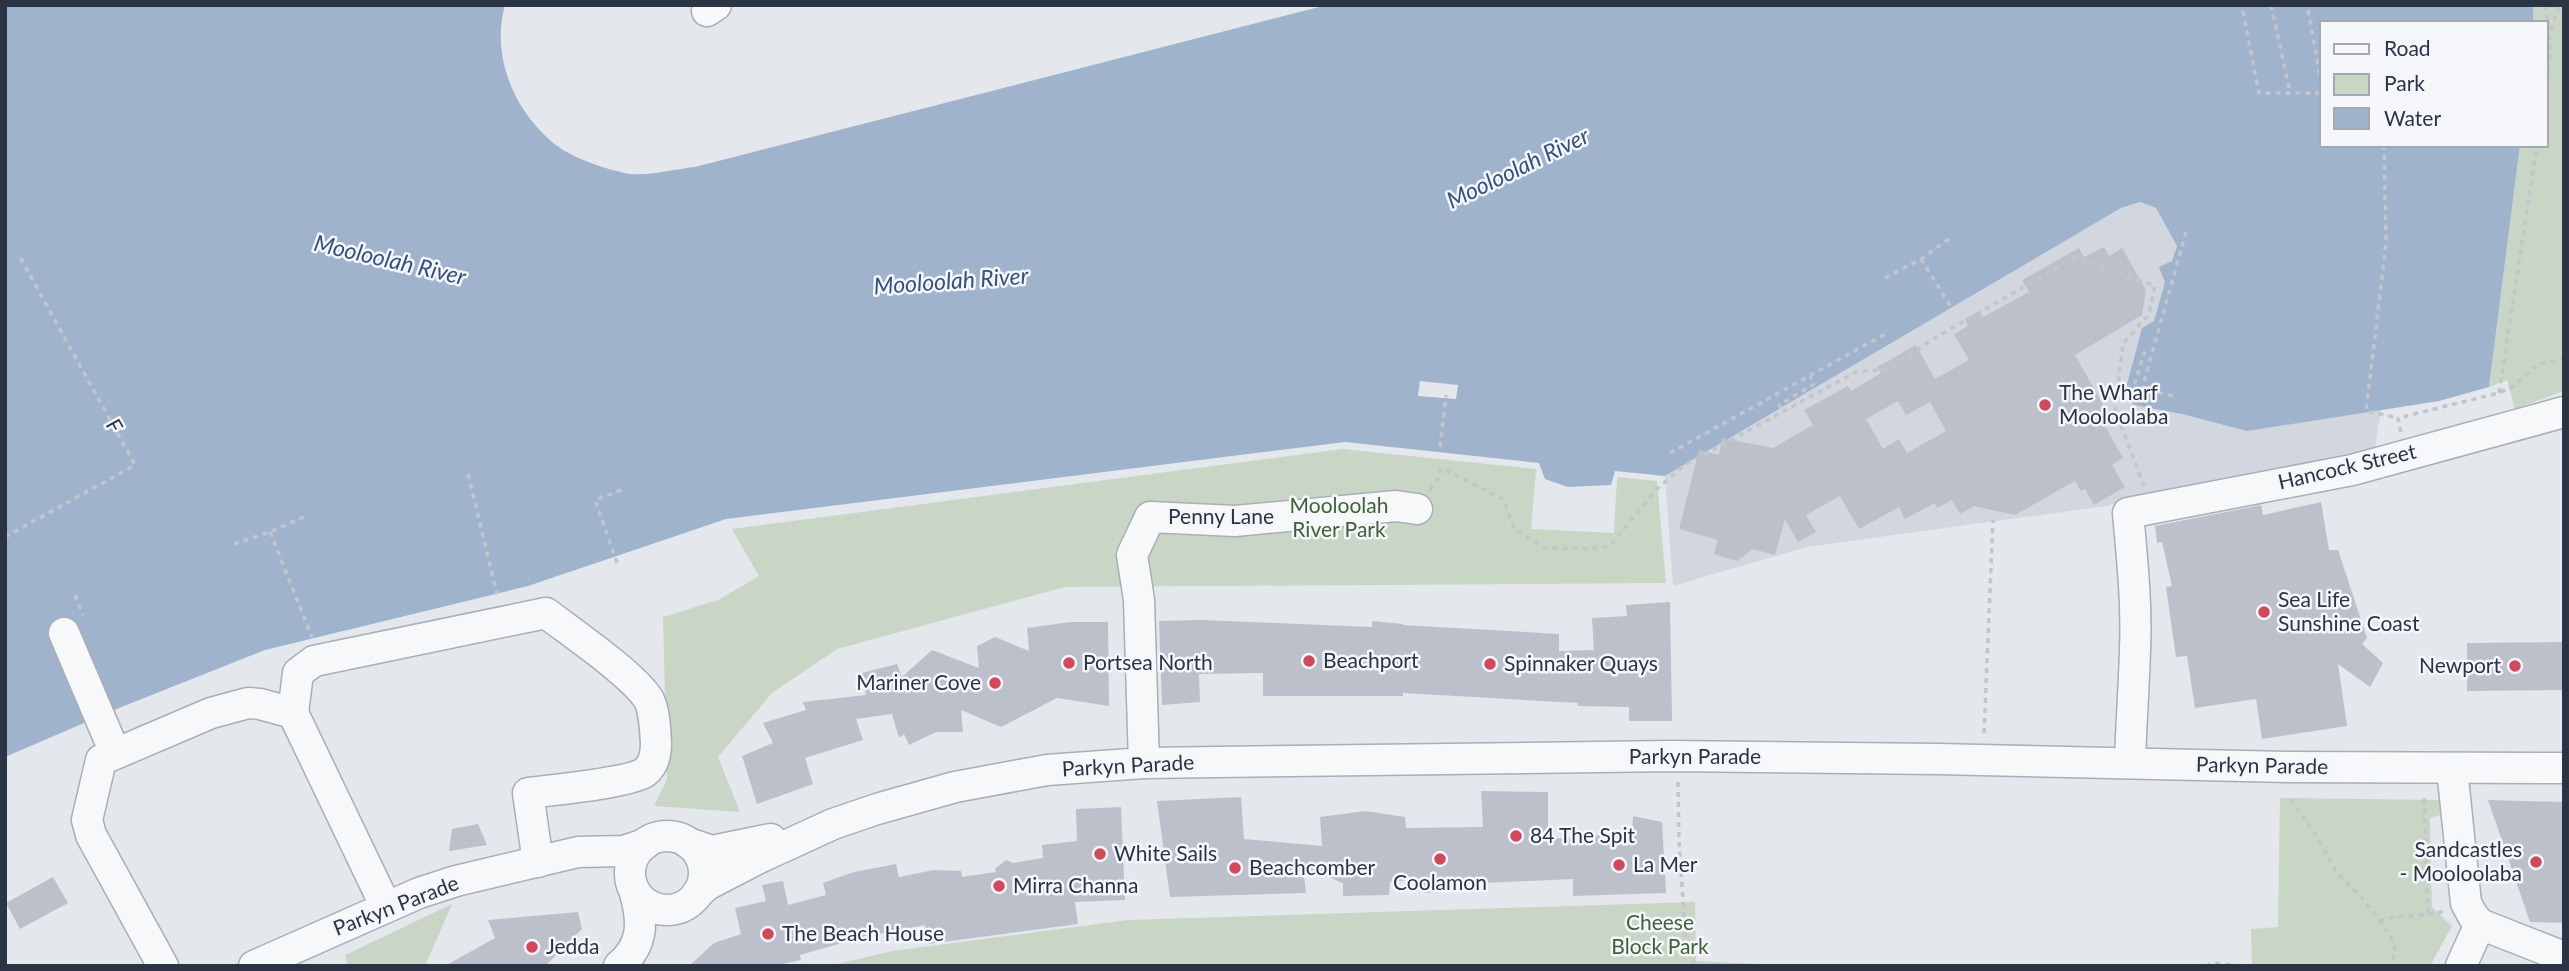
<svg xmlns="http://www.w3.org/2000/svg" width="2569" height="971" viewBox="0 0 2569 971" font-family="Lato,sans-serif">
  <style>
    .built { fill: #d2d6de }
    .green { fill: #c9d6c5 }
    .water { fill: #9fb4cc }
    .pier { fill: #e4e7ec }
    .building { fill: #bbc0ca; fill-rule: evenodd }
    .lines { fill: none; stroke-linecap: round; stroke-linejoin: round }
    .minor-casing { stroke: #a9aeb7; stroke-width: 33 }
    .path { stroke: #c2c5cb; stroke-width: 3.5; stroke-dasharray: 5 5; stroke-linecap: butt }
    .minor { stroke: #f7f8fa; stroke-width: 30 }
    .poi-dot { fill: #d1495b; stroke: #f4f6f9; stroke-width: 2.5 }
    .labels { text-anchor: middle; stroke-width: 5; stroke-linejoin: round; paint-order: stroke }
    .poi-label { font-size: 21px; fill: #2b3445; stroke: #f4f6f9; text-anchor: start }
    .street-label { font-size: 21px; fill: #2b3445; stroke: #f4f6f9 }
    .park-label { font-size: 21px; fill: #3f6138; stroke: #f4f6f9 }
    .water-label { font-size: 23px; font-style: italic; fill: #34527a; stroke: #f4f6f9 }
  </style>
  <rect width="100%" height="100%" fill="#e4e7ec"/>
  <path class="built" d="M2140,202L2156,208L2177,246L2165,282L2134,405L2182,414L2247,431L2381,409L2375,448L2148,494L2106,506L1807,547L1673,586L1665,476L2121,208Z"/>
  <g class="green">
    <path d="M2533,5H2564V391L2515,409L2507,380L2489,387L2520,145H2546V23H2533Z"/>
    <path d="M1343,449L1536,469L1531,529L1614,533L1617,477L1657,481L1666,583L1065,587L837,649L772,693L718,757L740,812L654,806L667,779L663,617L718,600L759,576L732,529Z"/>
    <path d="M2280,798L2441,800L2442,815L2430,818L2432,907L2452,926L2430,966H2252L2251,929L2278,927Z"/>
    <path d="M1695,902L1696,961L1799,966H829L892,951L1128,920Z"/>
    <path d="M452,904L425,966H348L345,955Z"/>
  </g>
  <path class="water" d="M5,5H505C491,55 513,108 551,141C568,157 607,170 630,174C650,176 675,169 695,167L1327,5H2533V23H2322V145H2520L2489,387L2439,401L2247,431L2182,414L2134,405L2125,392L2142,328L2154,321L2165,282L2159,267L2172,261L2177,246L2156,208L2140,202L2121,208L1665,476L1615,471L1611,485L1568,487L1545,479L1539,463L1345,442L726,519L528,586L265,650L119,708L5,757Z"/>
  <path class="pier" d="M1420,381L1458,385L1456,399L1418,396Z"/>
  <g class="building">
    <path d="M2104,247L2109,256L2122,248L2146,290L2142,315L2075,355L2107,412L2100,417L2123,458L2112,465L2125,487L2094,505L2085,489L2081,491L2075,481L2015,515L1974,506L1960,514L1952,500L1937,508L1935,503L1905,519L1899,507L1859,529L1840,496L1806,515L1816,532L1798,542L1785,519L1775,555L1753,549L1737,561L1714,554L1718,540L1679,529L1699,450L1719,455L1722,438L1773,448L1813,425L1804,410L1848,386L1851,391L1881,373L1877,367L1916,345L1935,379L1969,360L1954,334L1968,326L1965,319L1979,311L1983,317L2029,292L2022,280L2079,248L2084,257ZM1898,401L1906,415L1930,402L1946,431L1907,453L1899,439L1883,449L1866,419Z"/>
    <path d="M2321,502L2329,550H2338L2367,638L2362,644L2383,663L2370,687L2338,664L2347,726L2262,739L2256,699L2195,708L2187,656L2176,657L2166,587L2172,586L2162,542L2157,543L2155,526L2261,505L2263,515Z"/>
    <path d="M1670,602L1672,721H1629V707L1578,706V703L1403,693V696H1263V673L1199,674L1200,702L1162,705L1159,621L1201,620L1372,627V621L1403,624V625L1559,634V651L1594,650L1592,618L1627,616L1626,605Z"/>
    <path d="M1071,622H1108L1109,706L1057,698L1001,727L961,710L963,732H936L909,745L904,734L899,738L892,714L856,719L863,740L805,758L813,784L757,804L742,756L773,743L763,723L806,710L803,702L866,695L862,673L897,664L902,677L932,650L979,668L977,646L995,637L1029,651L1027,628Z"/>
    <path d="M2564,642V690L2467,691V643Z"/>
    <path d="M1481,791L1548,792V839L1632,833L1633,816L1662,822L1666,893L1573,896V879L1460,884V891L1424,893L1422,879L1390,882L1389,895L1343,896V883L1303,867L1306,893L1170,897L1157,801L1241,797L1244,839L1322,846L1320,817L1365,811L1405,817L1406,828L1483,827Z"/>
    <path d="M2488,800L2564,802V923L2530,922Z"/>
    <path d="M1121,807L1125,900L1075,902L1078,924L928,944L925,925L863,937L800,955L801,960L774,966H689L714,943L741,934L735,908L766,901L762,885L783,881L788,905L826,895L823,883L854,872L896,864L899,877L934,870L961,871L962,877L996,872L995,869L1006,860L1013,863L1043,858L1042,845L1077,841L1076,809Z"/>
    <path d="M478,824L487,845L449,851L452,829Z"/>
    <path d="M53,877L68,903L20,929L6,903Z"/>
    <path d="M578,912L582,929L545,966H445L495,938L488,920Z"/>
  </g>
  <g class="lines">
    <g class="minor-casing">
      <g id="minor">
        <path d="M707,11L716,5"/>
        <path d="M64,633L115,753"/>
        <path d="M1144,763L1139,600L1132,555L1150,517L1235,521L1396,506L1417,509"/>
        <path d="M2130,763C2131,725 2134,687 2135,649C2137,604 2132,558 2128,513L2352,470L2564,412"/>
        <path d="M2452,769L2466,903L2473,916L2480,924L2564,957"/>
        <circle cx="667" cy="873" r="37"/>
        <path d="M688,843L712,851L771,839"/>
        <path d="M697,894L707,885L761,857L833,824L877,809L955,787L1047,770L1144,763L1672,756L1938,759L2288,767L2564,768"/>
        <path d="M386,907L293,713L298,673L314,661L546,613C572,633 634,675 649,700C655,713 655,729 656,743C656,753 654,765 645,772C630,783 551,790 528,793L538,862"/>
        <path d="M163,966L91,835L87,820L101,760L211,713L248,703L260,704L293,713"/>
        <path d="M254,966L419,893L456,881L578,852L624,851L645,844"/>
        <path d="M619,966C644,945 643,922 635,893"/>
        <path d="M2461,966L2480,924"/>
      </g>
    </g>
    <g class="path">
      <path d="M2271,5L2290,92"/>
      <path d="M2545,5C2551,34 2551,59 2546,88"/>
      <path d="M2308,10L2322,86"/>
      <path d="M2243,11L2259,93H2322"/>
      <path d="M2551,30L2559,5"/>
      <path d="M2384,145L2386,244L2366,411L2398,418"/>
      <path d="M1921,259L1951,307"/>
      <path d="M1885,278L1921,259L1953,236"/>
      <path d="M2499,393L2537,145"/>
      <path d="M2117,396L2130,400L2144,353L2151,354"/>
      <path d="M2173,396L2142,389L2186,232"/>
      <path d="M1781,408L1779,405L1814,384L1810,376"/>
      <path d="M2401,432L2398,418L2499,393L2514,386L2538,364L2564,359"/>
      <path d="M1440,447L1446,395"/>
      <path d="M1670,453L1887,333"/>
      <path d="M468,474L497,594"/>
      <path d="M1430,490L1439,477L1441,468L1503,499L1515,530L1545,548L1588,549L1610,546L1657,489L1683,466L1856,372L1890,369L1933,339L2076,257L2155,286L2149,314L2123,344L2115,409L2144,486"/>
      <path d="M270,532L312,637"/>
      <path d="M5,537L135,465L20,257"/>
      <path d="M234,544L270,532L306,516"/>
      <path d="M617,563L595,500L624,489"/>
      <path d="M75,595L83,615"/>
      <path d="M1984,733L1993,520"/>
      <path d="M1678,782L1679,842L1686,944L1695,966"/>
      <path d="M2291,799L2315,834L2337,873L2364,900L2391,937L2395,949L2392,966"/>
      <path d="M2428,914L2443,912"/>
      <path d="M2380,922L2387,918L2428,914L2424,794"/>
      <path d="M2206,966L2212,963L2243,966"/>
    </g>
    <use href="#minor" class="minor"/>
  </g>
  <g class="poi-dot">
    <circle cx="2045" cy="405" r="7"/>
    <circle cx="2264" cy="612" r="7"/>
    <circle cx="1309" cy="661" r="7"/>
    <circle cx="1069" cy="663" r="7"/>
    <circle cx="1490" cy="664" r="7"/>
    <circle cx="2515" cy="666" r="7"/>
    <circle cx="995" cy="683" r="7"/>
    <circle cx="1516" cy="836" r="7"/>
    <circle cx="1100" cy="854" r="7"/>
    <circle cx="1440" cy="859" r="7"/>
    <circle cx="2536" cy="862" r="7"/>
    <circle cx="1619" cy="865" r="7"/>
    <circle cx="1235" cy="868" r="7"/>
    <circle cx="999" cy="886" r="7"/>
    <circle cx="768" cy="934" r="7"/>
    <circle cx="532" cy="947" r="7"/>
  </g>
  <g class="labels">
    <g class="poi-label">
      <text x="2059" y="400">The Wharf<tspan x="2059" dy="24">Mooloolaba</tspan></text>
      <text x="2278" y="607">Sea Life<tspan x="2278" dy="24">Sunshine Coast</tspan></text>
      <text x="1323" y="668">Beachport</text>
      <text x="1083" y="670">Portsea North</text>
      <text x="1504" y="671">Spinnaker Quays</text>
      <text x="2501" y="673" text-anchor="end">Newport</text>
      <text x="981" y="690" text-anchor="end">Mariner Cove</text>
      <text x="1530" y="843">84 The Spit</text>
      <text x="2522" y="857" text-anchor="end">Sandcastles<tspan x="2522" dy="24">- Mooloolaba</tspan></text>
      <text x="1114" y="861">White Sails</text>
      <text x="1633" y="872">La Mer</text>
      <text x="1249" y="875">Beachcomber</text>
      <text x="1440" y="890" text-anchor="middle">Coolamon</text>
      <text x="1013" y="893">Mirra Channa</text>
      <text x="782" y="941">The Beach House</text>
      <text x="546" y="954">Jedda</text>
    </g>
    <g class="street-label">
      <text transform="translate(114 426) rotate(61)" y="7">F</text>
      <text transform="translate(2347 467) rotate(-13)" y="7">Hancock Street</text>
      <text x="1221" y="524">Penny Lane</text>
      <text x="1695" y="764">Parkyn Parade</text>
      <text transform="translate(1128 766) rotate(-3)" y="7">Parkyn Parade</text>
      <text transform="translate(2262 766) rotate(1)" y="7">Parkyn Parade</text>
      <text transform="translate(396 906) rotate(-21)" y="7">Parkyn Parade</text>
    </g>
    <g class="park-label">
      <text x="1339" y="513">Mooloolah<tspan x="1339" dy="24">River Park</tspan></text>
      <text x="1660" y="930">Cheese<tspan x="1660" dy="24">Block Park</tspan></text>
    </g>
    <g class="water-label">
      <text transform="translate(1518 168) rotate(-26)" y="8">Mooloolah River</text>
      <text transform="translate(390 260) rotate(13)" y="8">Mooloolah River</text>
      <text transform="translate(951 281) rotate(-4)" y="8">Mooloolah River</text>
    </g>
  </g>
  <rect width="2569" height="971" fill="none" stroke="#2b3445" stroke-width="14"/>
  <rect x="2320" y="21" width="228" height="126" fill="#f4f6f9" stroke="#a4a8b1" stroke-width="2"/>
  <rect x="2334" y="44" width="35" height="10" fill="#f7f8fa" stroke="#a4a8b1" stroke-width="2"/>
  <text x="2384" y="56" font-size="21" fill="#2b3445">Road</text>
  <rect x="2334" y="74" width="35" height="21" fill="#c9d6c5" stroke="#a4a8b1" stroke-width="2"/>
  <text x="2384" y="91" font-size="21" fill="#2b3445">Park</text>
  <rect x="2334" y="108" width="35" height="21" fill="#9fb4cc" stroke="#a4a8b1" stroke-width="2"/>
  <text x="2384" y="126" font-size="21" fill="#2b3445">Water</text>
</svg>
